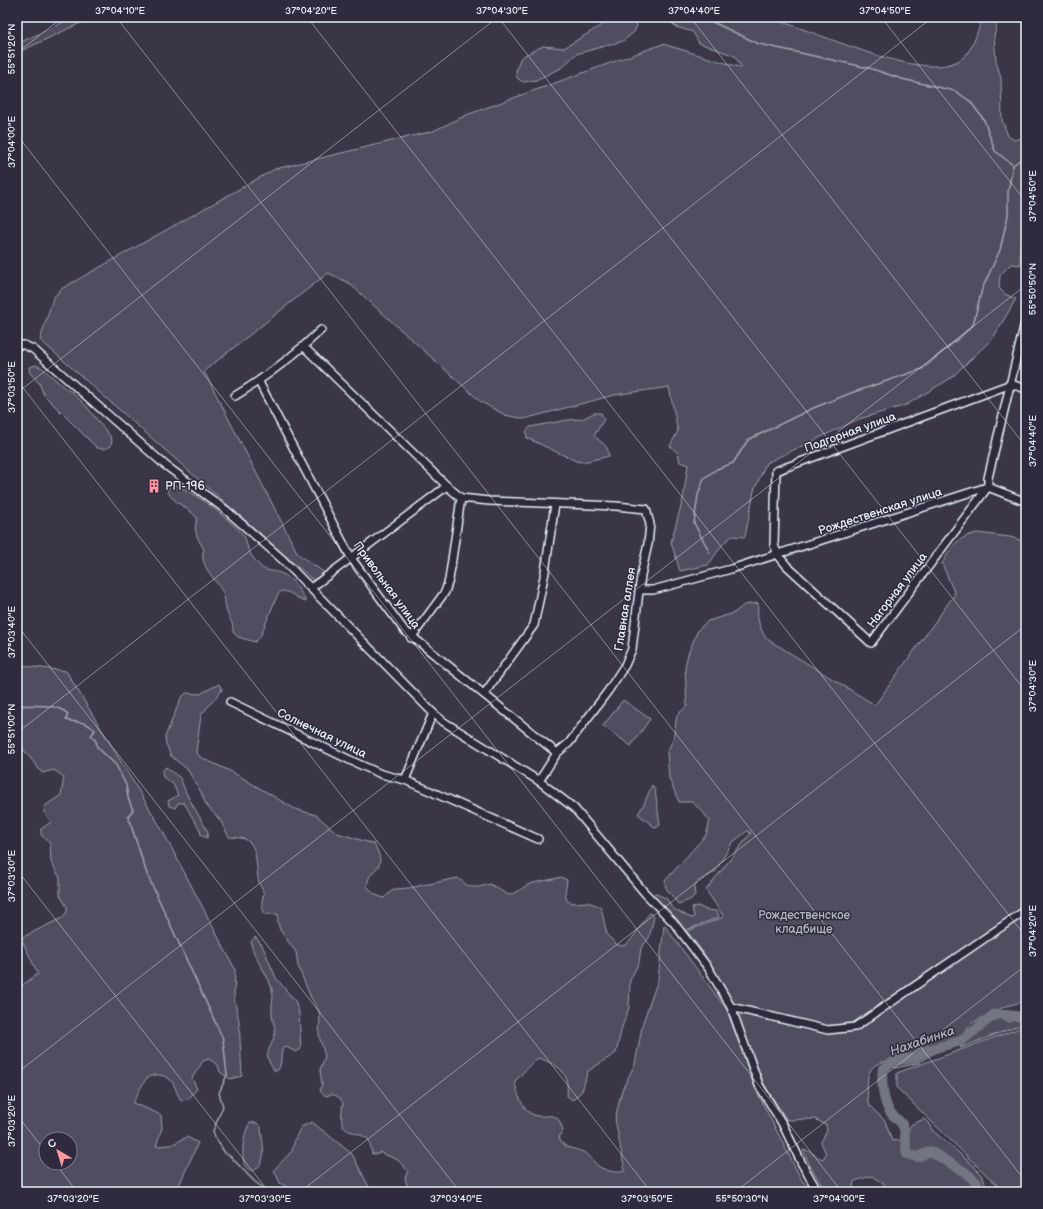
<svg xmlns="http://www.w3.org/2000/svg" width="1043" height="1209" viewBox="0 0 1043 1209" font-family="'Balsamiq Sans',sans-serif">
  <style>
    .green { fill: #504e5f; stroke: #9ca0ac; fill-rule: evenodd }
    .lines { fill: none; stroke-linecap: round; stroke-linejoin: round }
    .stream { stroke: #a2a6b1; stroke-width: 1.5 }
    .river { stroke: #737482; stroke-width: 10 }
    .street-casing { stroke: #e8f1f8; stroke-width: 10 }
    .street { stroke: #2f2a3d; stroke-width: 7 }
    .ticks { fill: none; stroke: #e8f1f8; stroke-width: 1; stroke-opacity: 0.45 }
    .labels { text-anchor: middle; stroke-width: 3; stroke-linejoin: round; paint-order: stroke }
    .street-label { font-size: 12px; fill: #e8f1f8; stroke: #2f2a3d }
    .poi-label { font-size: 12px; fill: #e8f1f8; stroke: #2f2a3d; text-anchor: start }
    .park-label { font-size: 12px; fill: #b3b8c2; stroke: #2f2a3d }
    .water-label { font-size: 13px; font-style: italic; fill: #aeb2bd; stroke: #2f2a3d }
    .neatline { fill: none; stroke: #e8f1f8; stroke-width: 1.5 }
    .ticks-label { font-size: 10px; text-anchor: middle; fill: #e8f1f8 }
  </style>
  <rect width="100%" height="100%" fill="#3a3648"/>
  <filter id="ink" filterUnits="userSpaceOnUse"><feTurbulence type="fractalNoise" baseFrequency=".025" numOctaves="2"/><feDisplacementMap in="SourceGraphic" scale="8" xChannelSelector="R" yChannelSelector="G"/><feConvolveMatrix kernelMatrix="1 2 1 2 8 2 1 2 1" color-interpolation-filters="sRGB"/></filter>
  <g filter="url(#ink)">
    <g class="green">
      <path d="M74,17H93L17,53V44Z"/>
      <path d="M615,17H634L637,26L634,32L623,41L576,54L561,68L536,80L523,82L517,78L516,71L520,59L525,55L543,46L564,48Z"/>
      <path d="M666,17C688,17 710,17 733,17C742,17 754,15 763,17C809,26 917,83 958,61C973,54 977,31 983,17H999L994,36L996,61L1001,78L1002,120L1008,136L1014,140L1026,137V232L1020,246V265L1011,264L1000,275L999,288L1005,294L1016,299L993,338L951,378L906,405L859,419L766,463L754,491L745,537L732,536L723,544L708,565L680,571L671,542L683,499L688,465L680,462L678,453L670,446L678,431L669,387L614,395L524,419L505,415L481,402L349,283L328,273L204,371L298,554L325,573L313,580L40,340L53,298L61,289L275,169L433,131L469,114L663,44L742,68L735,56L699,43L693,32L676,27Z"/>
      <path d="M36,365L42,368L66,389L72,392L86,406L110,436L112,440L111,446L104,449L97,448L44,395L39,383L30,373L29,367Z"/>
      <path d="M594,413H601L604,419L594,436C602,443 608,445 609,456L583,462L576,461L527,438L526,432L530,427L568,420L582,419Z"/>
      <path d="M169,484C186,484 233,522 244,536C246,539 246,544 248,548C250,554 255,561 260,566C266,572 272,570 280,573C292,577 301,591 306,602C297,599 291,591 281,591L277,596L260,637L255,642L238,637L233,632C234,622 228,618 226,609C225,603 225,598 223,593C216,578 198,566 204,549C197,538 193,531 197,518C189,507 174,504 167,491Z"/>
      <path d="M977,533L1010,537L1026,542V969L1022,973L1026,982V1001L1006,1006L972,1023L964,1033L946,1048L929,1056L919,1063L895,1068L891,1064L895,1060C863,1062 867,1078 868,1104L885,1121L892,1141L901,1140L912,1124L924,1119L929,1124L932,1130L973,1165L981,1175L990,1192H895L872,1176L854,1181L853,1187L855,1192H826L809,1164L803,1150C811,1150 815,1157 823,1159L826,1154L821,1142L827,1131L826,1125L815,1119L787,1120L764,1084L732,1000L703,952L687,931L724,917L706,890L751,833L747,831L732,843L715,872L697,882L694,888L695,895L690,900L678,904L666,888L665,881L706,835L710,821L702,811L692,802H679L669,778L667,752L673,740L677,715L687,706L685,667L688,654L698,630L708,621L734,613L744,605L758,603C757,618 758,627 767,639L875,705L955,594L942,564C952,546 956,538 977,533Z"/>
      <path d="M17,665L66,671L160,826L235,969L234,998L239,1021L242,1076L230,1079L220,1072L218,1065L209,1059L203,1061L192,1078L197,1089L188,1099L181,1100C177,1094 176,1089 173,1083C168,1075 155,1072 147,1078C143,1082 136,1097 133,1103L161,1115L162,1128L156,1146L171,1145L187,1137L198,1143L176,1192H17V989L38,974L21,938L62,918L67,912V907L60,895V878L51,862L50,843L41,835V829L51,822L44,812L45,806L61,795L64,777L54,770L42,773L17,741ZM46,1139H70V1163H46Z"/>
      <path d="M219,684L222,690L201,715L196,752L200,757L232,772L295,809L316,815L337,833L374,844C390,873 369,864 367,886C372,893 377,896 384,898L394,889L409,888L458,878C471,889 473,889 490,884L508,895C518,894 524,885 533,883C542,881 551,880 561,877L567,880L565,894L567,901L574,903L588,902L601,907L607,935L617,945L625,946C635,937 641,923 650,913L654,917L649,938L641,948L639,962L630,980L629,1008L622,1027L616,1053L588,1071L582,1091L573,1100L567,1096C569,1071 561,1067 539,1058C530,1062 523,1074 515,1081C516,1091 523,1112 534,1115C548,1120 557,1107 563,1131L559,1137C564,1151 576,1147 587,1154C591,1157 594,1163 598,1166C606,1171 616,1174 625,1171L615,1119L622,1090L635,1064L643,1022L658,980L664,925L727,1010L755,1088L801,1179L811,1192H409L405,1178L408,1171L398,1160L379,1152V1154H372L369,1140C350,1125 337,1140 343,1103L339,1097L332,1094L326,1096L320,1091L322,1084L320,1070L325,1056L319,1036L320,1016L318,1009L311,998L298,966L296,952L280,930L278,923V914H265C261,906 261,902 264,894C263,891 261,887 259,883C256,872 258,847 248,841C243,837 236,838 229,837L220,820L206,805L201,792L187,769L171,756L166,744L165,737L181,698L186,693L200,694Z"/>
      <path d="M623,700L650,719L631,746L603,726Z"/>
      <path d="M166,767L180,778L187,795L208,832L207,838L201,835L200,830L184,803H178L175,808L169,806L168,801L178,795L173,784L163,777L162,771Z"/>
      <path d="M652,785L655,790L660,825L656,828L638,814L644,804Z"/>
      <path d="M655,893L667,899L672,908L691,918L694,917L692,907L698,906L706,910L717,911L719,917L686,930L680,927L653,895Z"/>
      <path d="M255,937L262,945L276,978L295,1001L299,1012L301,1049L296,1052L284,1046C279,1054 283,1062 278,1070L275,1071C260,1052 272,1051 275,1032C275,1026 272,1019 272,1013C271,1007 273,1001 273,995C271,975 253,960 251,942Z"/>
      <path d="M1026,1016V1023L960,1048C971,1036 984,1025 999,1018L1009,1022Z"/>
      <path d="M1026,1026V1192H1004L897,1088V1073Z"/>
      <path d="M312,1122L352,1154L370,1189L378,1192H295L280,1183L274,1170L292,1151L295,1139L301,1127Z"/>
      <path d="M250,1123H257L261,1127C262,1143 269,1162 253,1171C252,1171 247,1169 247,1168C239,1161 244,1130 250,1123Z"/>
    </g>
    <g class="lines">
      <g class="stream">
        <path d="M702,17L759,44L869,68L902,79L955,91L970,101L984,120L995,151L1013,165"/>
        <path d="M710,553L694,523L698,495L704,478L717,469L733,463L748,440L811,409L851,393L922,369L958,339L973,325L982,289L1000,250L1008,215V192L1013,165L1026,156"/>
        <path d="M17,705C34,707 54,702 68,714L66,720C79,724 83,719 95,730L91,736L96,741L97,747L116,765L126,785L128,798L133,810L128,816L147,874L223,1039L227,1075L219,1093L223,1106L213,1131L215,1137L225,1153L231,1157L254,1181L269,1192"/>
      </g>
      <path class="river" d="M975,1192L977,1183L965,1172L930,1151L918,1157L907,1154C906,1147 905,1131 903,1126C901,1121 894,1118 891,1113C883,1104 881,1080 883,1069L896,1060L915,1058L928,1050L961,1041L995,1014L1024,1017L1026,1015"/>
      <g class="street-casing">
        <g id="street">
          <path d="M17,345H24L33,349L165,465L226,510L283,560L433,713L444,722L539,781L574,808L644,892L674,923L709,969L731,1007L759,1085L782,1123L802,1164L818,1192"/>
          <path d="M304,347L447,486L461,498L489,501L616,506L646,509L650,524L648,544L641,575L632,649L625,665L608,691L569,743L557,753L539,781"/>
          <path d="M259,382L351,558L404,630L557,753"/>
          <path d="M1011,384L1026,389"/>
          <path d="M235,396C266,377 295,355 321,330"/>
          <path d="M988,487L871,643L787,566L778,555L774,545L776,471L1011,384"/>
          <path d="M988,487V478L1026,318"/>
          <path d="M988,487L1026,502"/>
          <path d="M311,588L447,486"/>
          <path d="M639,590H653L731,569L987,487"/>
          <path d="M411,638L445,592L449,580L461,498"/>
          <path d="M484,694L534,625L545,572L555,504"/>
          <path d="M230,702L354,762L381,774L405,780L538,839"/>
          <path d="M405,780L433,713"/>
          <path d="M731,1007L828,1030L855,1027L1026,910"/>
        </g>
      </g>
      <use href="#street" class="street"/>
    </g>
  </g>
  <path class="ticks" d="M116,17L1026,1182M307,17L1026,937M498,17L1026,692M690,17L1026,447M881,17L1026,202M17,53L63,17M17,135L842,1192M17,380L651,1192M17,393L498,17M17,625L460,1192M17,733L933,17M17,870L269,1192M17,1073L1026,285M17,1115L46,1152M55,1163L77,1192M300,1192L1026,625M735,1192L1026,965"/>
  <defs>
    <g id="building-bare" transform="scale(1.08)"><path d="M-4-6H4V6H1V3H-1V6H-4ZM-2.5-4.3h1.7v1.8h-1.7ZM.8-4.3h1.7v1.8H.8ZM-2.5-1h1.7V.8h-1.7ZM.8-1h1.7V.8H.8Z" fill="#ff9aa2" stroke="#2f2a3d" stroke-width="2.5" paint-order="stroke"/></g>
  </defs>
  <g fill-rule="evenodd">
    <use href="#building-bare" x="154" y="486"/>
  </g>
  <g class="labels">
    <g class="street-label">
      <text transform="translate(850 432) rotate(-20)" y="4">Подгорная улица</text>
      <text transform="translate(880 511) rotate(-18)" y="4">Рождественская улица</text>
      <text transform="translate(387 585) rotate(54)" y="4">Привольная улица</text>
      <text transform="translate(897 590) rotate(-53)" y="4">Нагорная улица</text>
      <text transform="translate(625 609) rotate(-81)" y="4">Главная аллея</text>
      <text transform="translate(322 733) rotate(26)" y="4">Солнечная улица</text>
    </g>
    <g class="poi-label">
      <text x="165" y="490">РП-196</text>
    </g>
    <g class="park-label">
      <text x="804" y="919">Рождественское<tspan x="804" dy="14">кладбище</tspan></text>
    </g>
    <g class="water-label">
      <text transform="translate(922 1040) rotate(-19)" y="5">Нахабинка</text>
    </g>
  </g>
  <rect width="1043" height="1209" fill="none" stroke="#2f2a3d" stroke-width="44"/>
  <g transform="translate(58 1151) rotate(322)"><circle r="19" fill="#2f2a3d" stroke="#797a88"/>
  <path d="M0-3L7 15L0 10L-7 15Z" fill="#ff9aa2"/>
  <text y="-6" font-size="11" font-weight="bold" text-anchor="middle" fill="#e8f1f8">С</text>
  </g>
  <rect x="22" y="22" width="999" height="1165" class="neatline"/>
  <g class="ticks-label">
    <text x="120" y="14">37°04'10"E</text>
    <text x="311" y="14">37°04'20"E</text>
    <text x="502" y="14">37°04'30"E</text>
    <text x="694" y="14">37°04'40"E</text>
    <text x="885" y="14">37°04'50"E</text>
    <text transform="translate(11 49) rotate(-90)" y="4">55°51'20"N</text>
    <text transform="translate(11 142) rotate(-90)" y="4">37°04'00"E</text>
    <text transform="translate(1032 196) rotate(-90)" y="4">37°04'50"E</text>
    <text transform="translate(1032 289) rotate(-90)" y="4">55°50'50"N</text>
    <text transform="translate(11 387) rotate(-90)" y="4">37°03'50"E</text>
    <text transform="translate(1032 441) rotate(-90)" y="4">37°04'40"E</text>
    <text transform="translate(11 632) rotate(-90)" y="4">37°03'40"E</text>
    <text transform="translate(1032 686) rotate(-90)" y="4">37°04'30"E</text>
    <text transform="translate(11 729) rotate(-90)" y="4">55°51'00"N</text>
    <text transform="translate(11 876) rotate(-90)" y="4">37°03'30"E</text>
    <text transform="translate(1032 931) rotate(-90)" y="4">37°04'20"E</text>
    <text transform="translate(11 1121) rotate(-90)" y="4">37°03'20"E</text>
    <text x="73" y="1202">37°03'20"E</text>
    <text x="265" y="1202">37°03'30"E</text>
    <text x="456" y="1202">37°03'40"E</text>
    <text x="647" y="1202">37°03'50"E</text>
    <text x="742" y="1202">55°50'30"N</text>
    <text x="839" y="1202">37°04'00"E</text>
  </g>
</svg>
